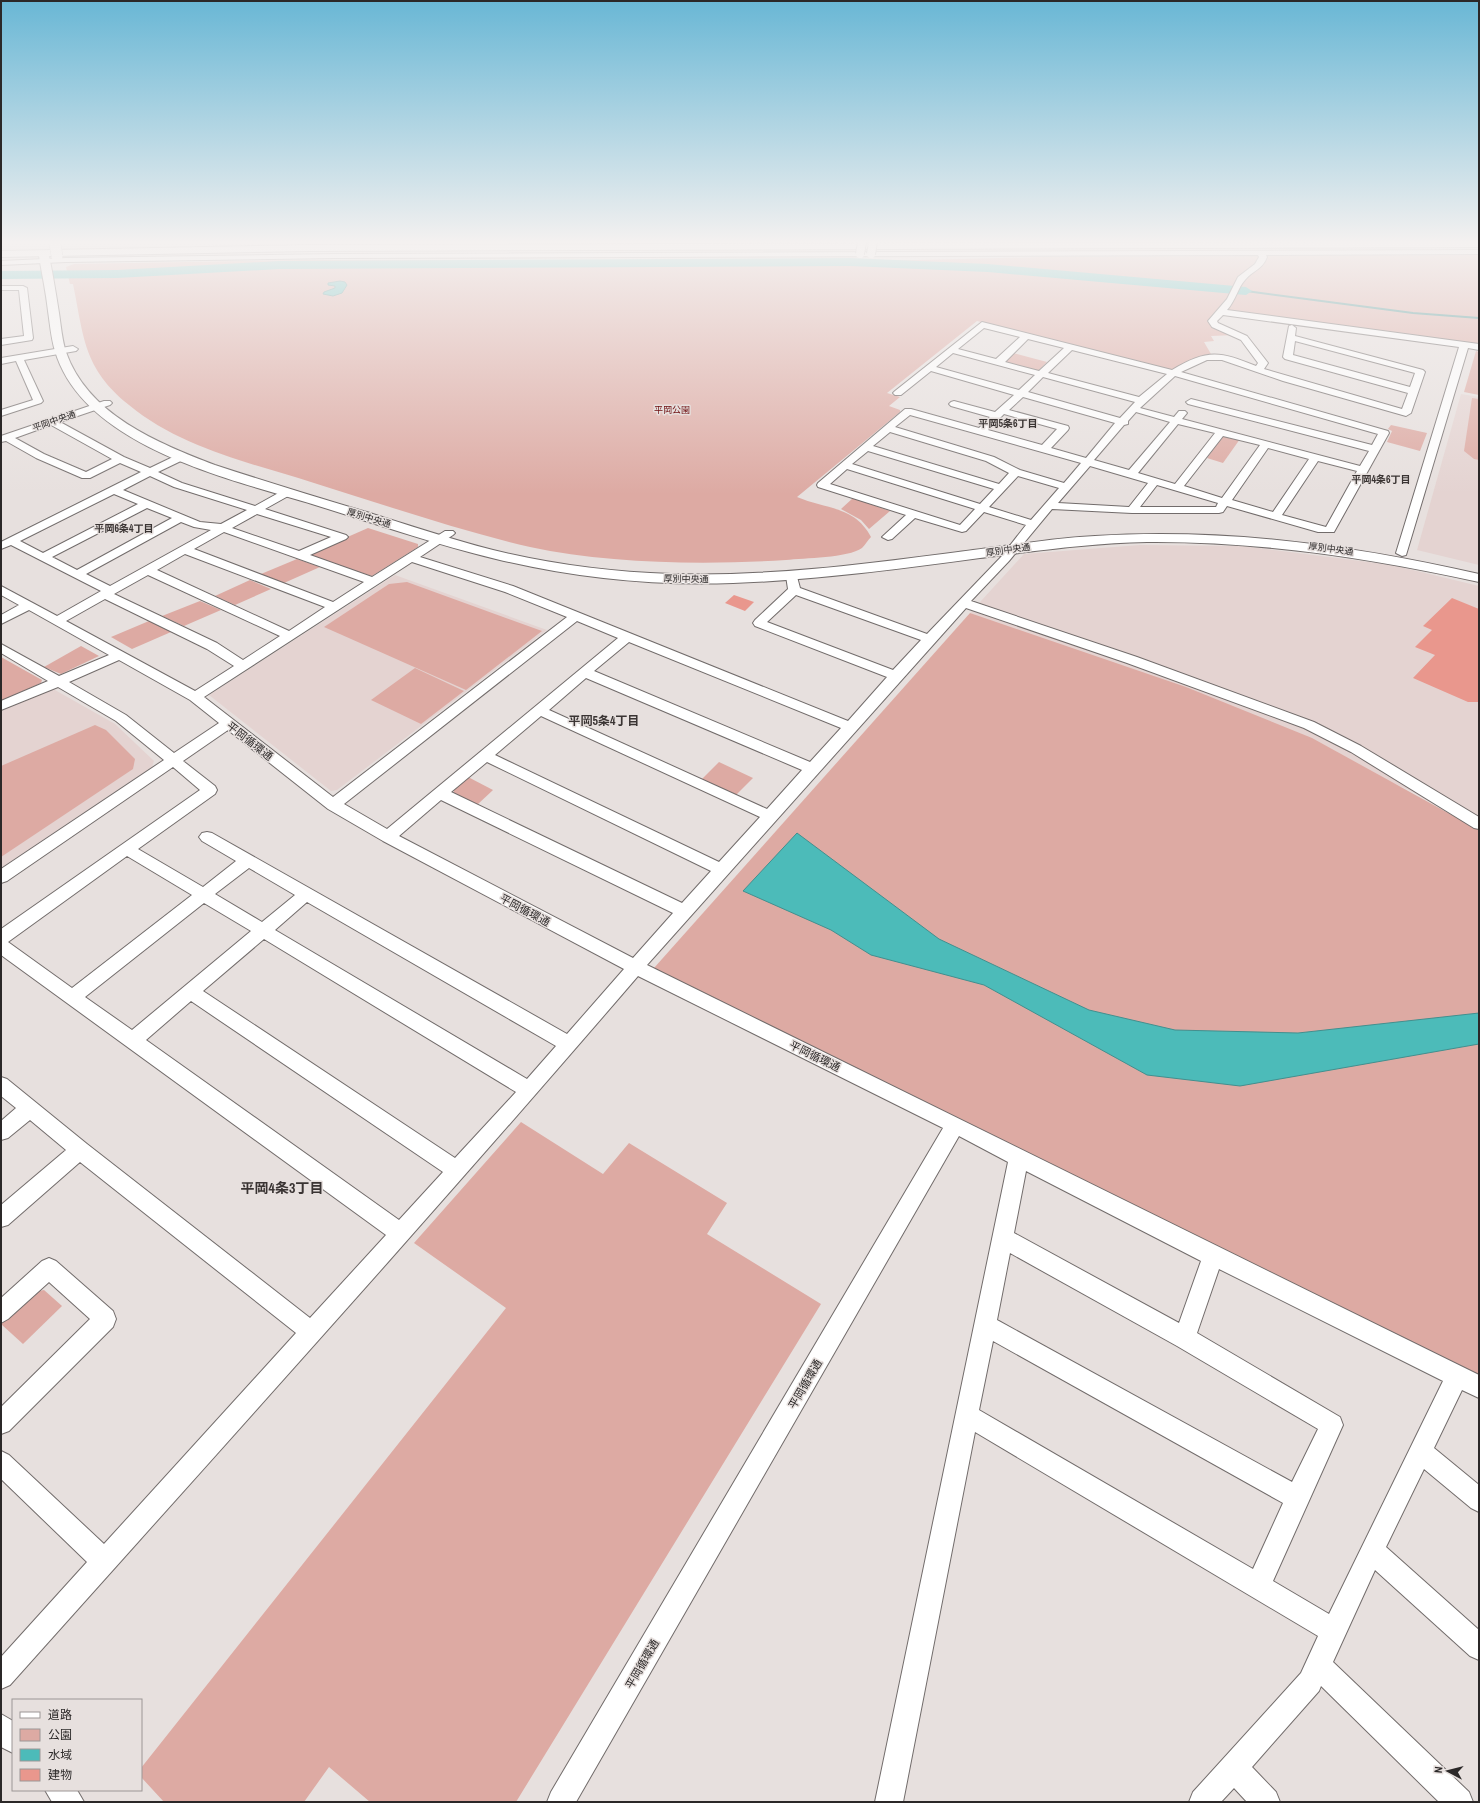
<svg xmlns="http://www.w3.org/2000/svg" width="1480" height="1803" viewBox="0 0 1480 1803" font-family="'Archivo Narrow','Noto Sans JP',sans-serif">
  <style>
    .built { fill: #e4d3d1 }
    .green { fill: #ddaaa3 }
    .water { fill: #4cbbb9; stroke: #428f8e }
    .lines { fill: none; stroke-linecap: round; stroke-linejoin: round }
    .stream { stroke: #428f8e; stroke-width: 2 }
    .river { fill: #4cbbb9; fill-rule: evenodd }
    .building { fill: #e9978d }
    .minor-casing { stroke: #726c6b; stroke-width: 2 }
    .major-casing { stroke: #726c6b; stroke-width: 2 }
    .highway-casing { stroke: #726c6b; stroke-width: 2 }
    .minor { fill: #fff; fill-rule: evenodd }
    .major { fill: #fff; fill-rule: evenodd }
    .highway { fill: #fff; fill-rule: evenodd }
    .minor-bridge-casing { stroke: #726c6b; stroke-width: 10; stroke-linecap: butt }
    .major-bridge-casing { stroke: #726c6b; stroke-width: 12; stroke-linecap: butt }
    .minor-bridge { stroke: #fff; stroke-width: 8 }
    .major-bridge { stroke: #fff; stroke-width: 11 }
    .labels { text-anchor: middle; stroke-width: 3; stroke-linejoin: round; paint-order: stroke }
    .far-park-label { font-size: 9px; fill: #6b090b; stroke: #e7e0de }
    .far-street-label { font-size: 9px; fill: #2b2828; stroke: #e7e0de }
    .far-neighbourhood-label { font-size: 10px; font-weight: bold; fill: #3a3433; stroke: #e7e0de }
    .street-label { font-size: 11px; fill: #2b2828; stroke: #e7e0de }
    .neighbourhood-label { font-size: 12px; font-weight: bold; fill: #3a3433; stroke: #e7e0de }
    .near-neighbourhood-label { font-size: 14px; font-weight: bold; fill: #3a3433; stroke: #e7e0de }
  </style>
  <rect width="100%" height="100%" fill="#e7e0de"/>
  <g class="built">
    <path d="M1461,394L1479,397V565L1417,550Z"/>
    <path d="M1140,545L1243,546L1392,565L1479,586V830L1407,789L970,613L1024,554Z"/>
    <path d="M395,575L547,630L337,790L331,791L209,695Z"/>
    <path d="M49,690H55L115,724L154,761L152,767L1,868V711Z"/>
  </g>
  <g class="green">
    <path d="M1479,255V345L1217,310L1210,318L1209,324L1235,335L1211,336L1214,341L1204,342L1211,354L1196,358L1173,371L1074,347L1075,345L977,321L887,393L900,397L889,406L900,410V412L797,497C825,509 855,506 871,537C868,540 865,545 862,548C848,558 804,558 786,560C706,565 608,564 530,547C457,530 385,505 314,483C251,463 181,448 129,405C83,368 84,337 73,284H70L66,267L74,264L300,260H917L1043,257Z"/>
    <path d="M1476,351L1479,352V395L1464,392Z"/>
    <path d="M1013,353L1047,362L1039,370H1036L1006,362L1005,361Z"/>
    <path d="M1472,398L1479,399V460L1474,459L1464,451Z"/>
    <path d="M1391,425L1427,433L1420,451L1387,442L1392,431L1388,429Z"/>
    <path d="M1223,436L1240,439L1223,463L1207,458Z"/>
    <path d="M853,498L890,511L869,529L861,520L841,509Z"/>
    <path d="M368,528L418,544V547L372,576L310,556L311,553Z"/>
    <path d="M297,559L320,567L284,583L261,574Z"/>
    <path d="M250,580L271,589L235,605L215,596Z"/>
    <path d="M407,582L542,631L466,690L324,627L389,584Z"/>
    <path d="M200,601L221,610L184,626L162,616Z"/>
    <path d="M970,613L1186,687L1312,738L1479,830V1376L654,968Z"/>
    <path d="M149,621L171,632L132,649L111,637Z"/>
    <path d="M81,646L99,656L61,674L44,667Z"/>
    <path d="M1,657L42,680L41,683L1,701Z"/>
    <path d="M415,668L464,691L421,724L371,700Z"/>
    <path d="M95,725L106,730L135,759L133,769L1,857V766Z"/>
    <path d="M719,762L753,778L735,796L701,780Z"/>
    <path d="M468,777L493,790L477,805L454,794V789Z"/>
    <path d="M521,1122L603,1174L629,1143L727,1203L707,1234L821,1304L516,1802H370L329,1767L304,1802H164L141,1777V1768L506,1308L414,1243Z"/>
    <path d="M44,1290L62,1306L23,1344L1,1324L35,1292Z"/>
  </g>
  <g class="water">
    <path d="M340,281L345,282L347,285L342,293L333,296L323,294L324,292L335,288V286L328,285V283Z"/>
    <path d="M797,833L939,939L1089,1010L1175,1030L1298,1033L1479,1013V1044L1240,1086L1147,1075L984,985L871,955L831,930L743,891Z"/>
  </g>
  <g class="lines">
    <path class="stream" d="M1246,291L1413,313L1479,318"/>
    <path class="river" d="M850,258L988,264L1246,287L1252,291L1246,295L988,272L850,266L279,269L117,278L1,279V271L117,270L279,261Z"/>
  </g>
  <g class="building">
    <path d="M734,595L754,602L745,611L725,603Z"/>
    <path d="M1452,598L1479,609V702H1468L1413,678L1435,655L1415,647L1432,630L1423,626Z"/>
  </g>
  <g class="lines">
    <g class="minor-casing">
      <g id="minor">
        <path d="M1479,250V254L1266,255L1267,257C1263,269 1252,271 1245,280C1238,287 1236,300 1227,310L1479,344V350L1468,348L1406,555L1402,556L1396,553L1459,347L1223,315L1217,321L1218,323L1247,336L1268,363L1264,369L1402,409L1408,393L1285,359L1283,357L1289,326L1292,325L1296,328L1295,336L1423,370L1425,372L1411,413L1406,416L1283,381L1222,360H1207L1181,372L1388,431L1389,433L1334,532H1318L1227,506L1223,512L1219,513H1132L1052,509L1009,561L971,601L1137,657L1314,722L1361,746L1479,817V829L1474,828L1351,752L1304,728L1127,663L966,608L647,965L1479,1375V1398L1462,1390L1434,1448L1479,1485V1512L1471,1508L1424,1469L1386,1547L1479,1630V1660L1470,1656L1375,1570L1333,1662L1469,1792L1473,1802H1439L1321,1686L1319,1691L1252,1767L1276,1792L1280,1802H1247L1234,1788L1221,1802H1189L1193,1792L1301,1673L1318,1636L975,1432L903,1802H875L1008,1162L959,1136L576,1802H547L551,1792L943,1128L638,976C432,1216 220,1450 10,1685L1,1689V1657L87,1562L1,1479V1451L9,1455L104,1544L296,1333L80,1162L8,1225L1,1227V1205L66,1150L30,1120L8,1138L1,1140V1121L16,1108L1,1096V1077L7,1079L87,1144L310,1318L386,1235L1,955V929L200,790L173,767L7,881L1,883V869L164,760L116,721L58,687L1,710V701L48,681L1,653V644L59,676L109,655L29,610L1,624V615L19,605L1,595V586L57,616L101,591L11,545L1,549V542L141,472L120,463L90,478H82L36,458L6,441L1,442V436L104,401H110L112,403L110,405L60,422L124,457L150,468L177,455H185L186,457L185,459L158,472L182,483L255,506L282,491H290L291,493L290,495L265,509L346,535L348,537L346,539L310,555L372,577L445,531H453L455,533L453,535L420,557L513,586L848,721L887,677L755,626L753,623L755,620L788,589L786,576L788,573H796L800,588L927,634L1001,557L1026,525L984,512L966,531L962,532L915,518L892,539L888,540L882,537L906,515L818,487L817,485L818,483L905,409H911L979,428L990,417L951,406L949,404L951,402L954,401L995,412L1014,395L931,371L901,395H895L893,393L895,391L982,322L1172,370C1207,349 1220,351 1256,366L1258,363L1241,340L1212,327L1208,321L1227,299L1238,277L1255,264L1259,257L1258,255L336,258L66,262L1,265V261L66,258L336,254ZM984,328L1020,337L996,359L958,349ZM1028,339L1064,348L1039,371L1005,362ZM1295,341L1415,373L1410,387L1293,355ZM1072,350L1167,374L1139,397L1048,373ZM953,353L1035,375L1019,390L936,367ZM1175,376L1378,434L1372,445L1191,399L1186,402L1188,404L1369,451L1360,466L1182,419L1187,413L1185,411H1179L1174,417L1140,408ZM1043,377L1135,402L1120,418L1028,392ZM1023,397L1115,423L1086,458L1051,448L1068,430L1069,428L1068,426L1009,410ZM1136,412L1170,422L1129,470L1094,460L1124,425L1128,424V421ZM1004,414L1057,429L1042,445L988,430ZM910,415L1081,463L1064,483L1020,470L994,457L895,427ZM1178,424L1215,433L1175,484L1138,473ZM51,425L112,459L86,472L44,454L15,438ZM890,432L986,461L1009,473L999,484L873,446ZM1223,436L1260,445L1222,498L1184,486ZM1268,448L1309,459L1273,512L1232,500ZM868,451L994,489L980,504L852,464ZM1318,461L1357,471L1326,527L1282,515ZM1090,466L1148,483L1129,507L1058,503ZM847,469L975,509L960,525L830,484ZM150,476L174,487L247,510L221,524L200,522L123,490ZM1018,476L1059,488L1031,520L989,507ZM1157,485L1218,503L1216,507H1140ZM114,494L138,504L43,553L20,541ZM147,508L172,518L77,570L52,557ZM257,514L331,537L299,551L232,528ZM181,522L194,527L211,530L110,586L86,574ZM224,532L364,582L333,602L194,549ZM185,554L325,607L289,631L157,570ZM412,562L505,592L567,617L333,797L204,697ZM148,575L280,636L243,660L217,643L114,594ZM796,595L921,640L893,670L767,622ZM105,599L207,649L234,666L195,691L66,621ZM577,621L618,638L387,829L344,804ZM629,642L841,728L810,762L594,671ZM119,660L190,700L219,723L174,753L126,715L69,682ZM586,678L802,770L767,809L549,710ZM541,716L760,817L719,862L495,755ZM228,730L328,809L383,841L624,969L567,1034L212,833L207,832L202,833L199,837L202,841L236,861L203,887L138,849L215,794L217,790L215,786L183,761ZM487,762L711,871L682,903L451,792ZM441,800L673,913L633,958L399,836ZM127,856L192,895L72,988L8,942ZM249,868L295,895L262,922L215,894ZM307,902L556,1046L527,1079L275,930ZM204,903L251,931L132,1030L85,997ZM264,939L516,1092L455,1158L203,991ZM191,1001L443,1172L399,1220L146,1040ZM1026,1171L1201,1261L1179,1323L1014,1233ZM1010,1253L1177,1346L1318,1429L1292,1482L997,1320ZM1219,1269L1443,1381L1329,1614L1273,1581L1343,1425L1340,1417L1197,1333ZM993,1341L1283,1503L1253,1569L979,1410Z"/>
        <path d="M1,286H23L27,288L33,338L32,340L1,345V339L24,336L19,290H1Z"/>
        <path d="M73,346L78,349L76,351L24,360L43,401L41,403L1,416V410L33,400L16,361L1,364V358Z"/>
        <path d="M49,1258L56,1261L113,1311L116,1319L113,1327L9,1431L1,1434V1407L90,1319L49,1282L8,1319L1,1323V1298L42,1261Z"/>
        <path d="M1,1714L13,1721V1753L1,1747Z"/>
        <path d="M45,1790H77L84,1802H52Z"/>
      </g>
    </g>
    <g class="major-casing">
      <path id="major" d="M44,253L49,256C53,275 56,294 59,313C61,326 62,340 66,352C88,415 158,443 215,465C264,481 313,496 363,511C406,524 449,539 493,550C551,564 611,572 671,574C773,577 873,563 973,550C1014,545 1054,538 1095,536C1225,528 1352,545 1479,574V582C1369,558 1259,541 1147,542C1091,543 1035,551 980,558C898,569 816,580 733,583C653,586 574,578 496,559C434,544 373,523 312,504C229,479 83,446 55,351C51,338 50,324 48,311C46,293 42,274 39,256Z"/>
    </g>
    <g class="highway-casing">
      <path id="highway" d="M1479,242V247L310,251L1,257V251L310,245Z"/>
    </g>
    <use href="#minor" class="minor"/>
    <use href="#major" class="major"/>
    <use href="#highway" class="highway"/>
    <g class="minor-bridge-casing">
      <g id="minor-bridge">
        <path d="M860,254L862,242"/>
        <path d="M871,254L873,242"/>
      </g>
    </g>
    <g class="major-bridge-casing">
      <path id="major-bridge" d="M55,244L57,256"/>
    </g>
    <use href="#minor-bridge" class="minor-bridge"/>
    <use href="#major-bridge" class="major-bridge"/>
  </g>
  <linearGradient id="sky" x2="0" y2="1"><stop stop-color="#69b7d5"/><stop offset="0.49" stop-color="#f4f1f0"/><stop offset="1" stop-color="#f4f1f0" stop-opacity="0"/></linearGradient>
  <rect width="1480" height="494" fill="url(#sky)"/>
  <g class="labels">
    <g class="far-park-label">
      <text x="672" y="413">平岡公園</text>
    </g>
    <g class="far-street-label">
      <text transform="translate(54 421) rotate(-19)" y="3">平岡中央通</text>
      <text transform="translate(369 518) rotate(17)" y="3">厚別中央通</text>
      <text transform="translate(1331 549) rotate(8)" y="3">厚別中央通</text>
      <text transform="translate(1008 550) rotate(-8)" y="3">厚別中央通</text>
      <text transform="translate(686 579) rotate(1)" y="3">厚別中央通</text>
    </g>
    <g class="far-neighbourhood-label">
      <text x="1008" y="427">平岡5条6丁目</text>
      <text x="1381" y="483">平岡4条6丁目</text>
      <text x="124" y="532">平岡6条4丁目</text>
    </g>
    <g class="street-label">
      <text transform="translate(250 741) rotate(38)" y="4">平岡循環通</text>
      <text transform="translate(525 910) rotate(28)" y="4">平岡循環通</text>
      <text transform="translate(815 1056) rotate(26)" y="4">平岡循環通</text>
      <text transform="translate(805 1384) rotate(-60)" y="4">平岡循環通</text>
      <text transform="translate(642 1664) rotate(-60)" y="4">平岡循環通</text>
    </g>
    <g class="neighbourhood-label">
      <text x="604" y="725">平岡5条4丁目</text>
    </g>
    <g class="near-neighbourhood-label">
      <text x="282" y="1193">平岡4条3丁目</text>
    </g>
  </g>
  <rect width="1480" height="1803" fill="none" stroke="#2b2828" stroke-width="4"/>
  <rect x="12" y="1699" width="130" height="92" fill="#e7e0de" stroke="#9c9695"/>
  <rect x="20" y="1712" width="20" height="6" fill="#ffffff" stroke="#9c9695"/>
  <text x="48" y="1719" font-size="12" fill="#2b2828">道路</text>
  <rect x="20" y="1729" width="20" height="12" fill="#ddaaa3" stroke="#9c9695"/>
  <text x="48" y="1739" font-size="12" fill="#2b2828">公園</text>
  <rect x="20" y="1749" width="20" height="12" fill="#4cbbb9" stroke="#9c9695"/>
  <text x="48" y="1759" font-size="12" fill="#2b2828">水域</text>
  <rect x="20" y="1769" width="20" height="12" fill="#e9978d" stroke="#9c9695"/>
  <text x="48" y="1779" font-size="12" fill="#2b2828">建物</text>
  <g transform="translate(1448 1771) rotate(277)" stroke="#e7e0de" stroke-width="3" paint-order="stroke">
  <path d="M0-3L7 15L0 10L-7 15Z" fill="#2b2828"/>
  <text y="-6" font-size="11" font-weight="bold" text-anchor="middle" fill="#2b2828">N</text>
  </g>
</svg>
